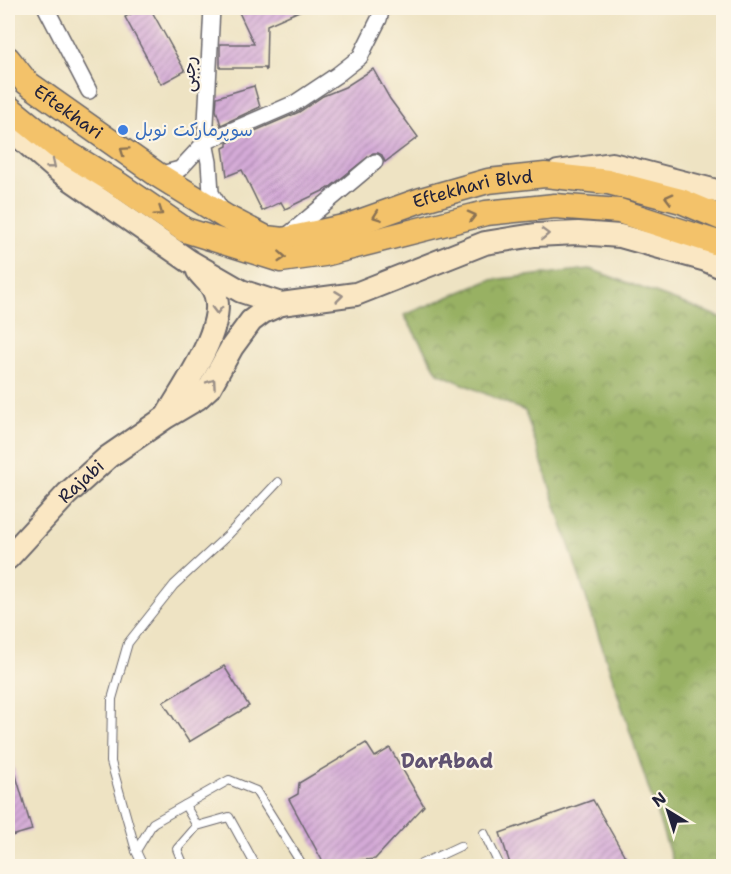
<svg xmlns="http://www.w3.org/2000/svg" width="731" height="874" viewBox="0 0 731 874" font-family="'Shantell Sans','Playpen Sans Arabic',sans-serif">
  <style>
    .forest { fill: url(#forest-crowns); stroke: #5d6a4f; stroke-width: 1.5 }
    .building { fill: url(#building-hatch) }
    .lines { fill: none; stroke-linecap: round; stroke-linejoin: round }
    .lane-casing { stroke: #69666b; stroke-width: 10 }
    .street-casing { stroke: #69666b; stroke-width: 18 }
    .secondary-casing { stroke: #69666b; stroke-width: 26 }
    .primary-casing { stroke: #69666b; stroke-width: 27 }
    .lane { stroke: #fff; stroke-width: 8 }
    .street { stroke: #fff; stroke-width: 15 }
    .secondary { stroke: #fae7c3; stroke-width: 22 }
    .primary { stroke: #f3c26a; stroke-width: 24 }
    .oneway { stroke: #8a7252 }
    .oneway2 { stroke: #998e86 }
    .shop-dot { fill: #3f7fe0; stroke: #fcf5e5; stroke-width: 2 }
    .labels { text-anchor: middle; stroke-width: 4.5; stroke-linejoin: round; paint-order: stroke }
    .street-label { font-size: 18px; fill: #22223b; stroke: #fcf5e5 }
    .shop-label { font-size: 18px; fill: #366cbe; stroke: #fcf5e5; text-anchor: start }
    .neighbourhood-label { font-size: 20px; font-weight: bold; fill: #605272; stroke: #fcf5e5 }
  </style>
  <defs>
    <pattern id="forest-crowns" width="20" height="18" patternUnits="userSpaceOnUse" patternTransform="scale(1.5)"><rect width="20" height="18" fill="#98b163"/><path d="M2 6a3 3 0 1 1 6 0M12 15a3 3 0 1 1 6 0" fill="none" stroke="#7c9053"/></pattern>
    <pattern id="building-hatch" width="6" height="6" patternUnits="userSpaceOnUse" patternTransform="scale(1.5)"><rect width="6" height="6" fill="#d4aad7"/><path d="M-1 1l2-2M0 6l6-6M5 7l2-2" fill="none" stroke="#ac8ab0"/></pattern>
  </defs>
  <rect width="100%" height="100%" fill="#fcf5e5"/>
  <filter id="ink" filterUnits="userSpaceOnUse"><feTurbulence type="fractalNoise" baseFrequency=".0167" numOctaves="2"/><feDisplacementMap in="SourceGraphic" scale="12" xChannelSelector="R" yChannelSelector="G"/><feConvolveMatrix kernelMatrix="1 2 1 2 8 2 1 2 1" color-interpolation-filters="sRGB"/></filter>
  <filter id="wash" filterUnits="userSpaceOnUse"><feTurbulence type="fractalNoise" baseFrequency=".008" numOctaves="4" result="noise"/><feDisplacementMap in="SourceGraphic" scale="24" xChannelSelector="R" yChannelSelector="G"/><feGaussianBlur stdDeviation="1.35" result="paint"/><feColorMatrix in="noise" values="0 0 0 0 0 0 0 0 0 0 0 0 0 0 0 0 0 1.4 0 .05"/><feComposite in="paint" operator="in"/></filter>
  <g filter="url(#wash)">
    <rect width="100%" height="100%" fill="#eee3c3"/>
    <path class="forest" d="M590,269L723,318V866H674L525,411L438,373L404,315L490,280Z"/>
    <g id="blocks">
      <g class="building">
        <path d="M142,8H150L185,71L161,84L125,17Z"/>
        <path d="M237,8H306L267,25L266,71L265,68H220V44H254Z"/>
        <path d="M373,69L390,99L418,137L385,162L382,155L378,153H373L329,188L285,209L281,202L262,211L242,170L227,176L223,148L227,146V143L299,112L323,96L345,87Z"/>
        <path d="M254,86L260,107L221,125L216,110L217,97Z"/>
        <path d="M224,666L249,706L189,742L163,702Z"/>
        <path d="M366,743L375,757L390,748L424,806L375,859L324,864L289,799L298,794L299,783Z"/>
        <path d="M8,762H12L32,830L8,837Z"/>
        <path d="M593,800L631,867H511L500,833Z"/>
      </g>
    </g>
  </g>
  <g filter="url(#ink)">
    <use href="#blocks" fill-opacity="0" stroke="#69666b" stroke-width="1.5"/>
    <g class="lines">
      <g class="lane-casing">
        <g id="lane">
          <path d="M185,805L197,826"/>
          <path d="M484,833L500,866"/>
          <path d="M136,851L153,823L229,780L256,791L303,866"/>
          <path d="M143,866L136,851L111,762L112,699L128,643L174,585L228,535L278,482"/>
          <path d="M184,866L177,849L197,826L229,817L256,866"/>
          <path d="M417,866L460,846"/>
        </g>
      </g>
      <g class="street-casing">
        <g id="street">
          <path d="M46,8L89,91"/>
          <path d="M212,8L205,142L209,162L211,193L222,211"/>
          <path d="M158,175L180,169L205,142L295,103L337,75L360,57L379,19L382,8"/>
          <path d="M288,235L375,162"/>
        </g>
      </g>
      <g class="secondary-casing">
        <g id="secondary">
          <path d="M8,127L56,169L189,261L241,291L281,304L356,294L485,243L535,235L578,233L620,236L706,260L724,268"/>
          <path d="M558,172L612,164L724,193"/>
          <path d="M168,414C184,386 231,321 213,289C210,283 202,277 198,271"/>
          <path id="s1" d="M8,558L67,494L108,457L166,417L198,398L210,387L232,347L251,321L263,312L281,304"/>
        </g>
      </g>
      <g class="primary-casing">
        <g id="primary">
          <path id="s2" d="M8,59L26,82L158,175L226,217L266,238L283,240L348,226L421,200L488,181L545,175L608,182L681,201L724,219"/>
          <path d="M8,107L56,146L115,182L185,230L281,260L324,254L486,213L555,206L619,211L724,245"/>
        </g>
      </g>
      <use href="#lane" class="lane"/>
      <use href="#street" class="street"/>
      <use href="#secondary" class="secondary"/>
      <use href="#primary" class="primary"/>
    </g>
    <defs><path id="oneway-chevron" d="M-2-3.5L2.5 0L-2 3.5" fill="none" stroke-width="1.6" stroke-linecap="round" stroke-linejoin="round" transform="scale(1.5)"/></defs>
    <g class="oneway">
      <use href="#oneway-chevron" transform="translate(124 151) rotate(-145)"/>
      <use href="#oneway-chevron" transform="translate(669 198) rotate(-165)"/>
      <use href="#oneway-chevron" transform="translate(159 212) rotate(34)"/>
      <use href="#oneway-chevron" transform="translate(377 216) rotate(160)"/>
      <use href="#oneway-chevron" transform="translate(472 216) rotate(-14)"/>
      <use href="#oneway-chevron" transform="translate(282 257) rotate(4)"/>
    </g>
    <g class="oneway2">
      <use href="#oneway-chevron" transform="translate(52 165) rotate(39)"/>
      <use href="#oneway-chevron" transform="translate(545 234) rotate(-2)"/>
      <use href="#oneway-chevron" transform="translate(339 296) rotate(-7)"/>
      <use href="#oneway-chevron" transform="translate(217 310) rotate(91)"/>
      <use href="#oneway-chevron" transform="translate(212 383) rotate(-55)"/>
    </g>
  </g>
  <circle class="shop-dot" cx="123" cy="130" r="6"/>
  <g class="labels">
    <g class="street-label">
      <text transform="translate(189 74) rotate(-87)" y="6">رجبی</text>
      <text dy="6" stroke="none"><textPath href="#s2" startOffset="81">Eftekhari</textPath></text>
      <text dy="6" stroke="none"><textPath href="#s2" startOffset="530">Eftekhari Blvd</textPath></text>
      <text dy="6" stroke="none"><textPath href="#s1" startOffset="106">Rajabi</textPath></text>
    </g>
    <g class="shop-label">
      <text x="135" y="136">سوپرمارکت نوبل</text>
    </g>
    <g class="neighbourhood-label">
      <text x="447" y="768">DarAbad</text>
    </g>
  </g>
  <rect width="731" height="874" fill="none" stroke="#fcf5e5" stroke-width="30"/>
  <g transform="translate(668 811) rotate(322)" stroke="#fcf5e5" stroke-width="4.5" paint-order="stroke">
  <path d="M0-4.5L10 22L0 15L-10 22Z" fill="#22223b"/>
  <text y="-9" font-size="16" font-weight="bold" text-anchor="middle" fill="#22223b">N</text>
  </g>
</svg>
